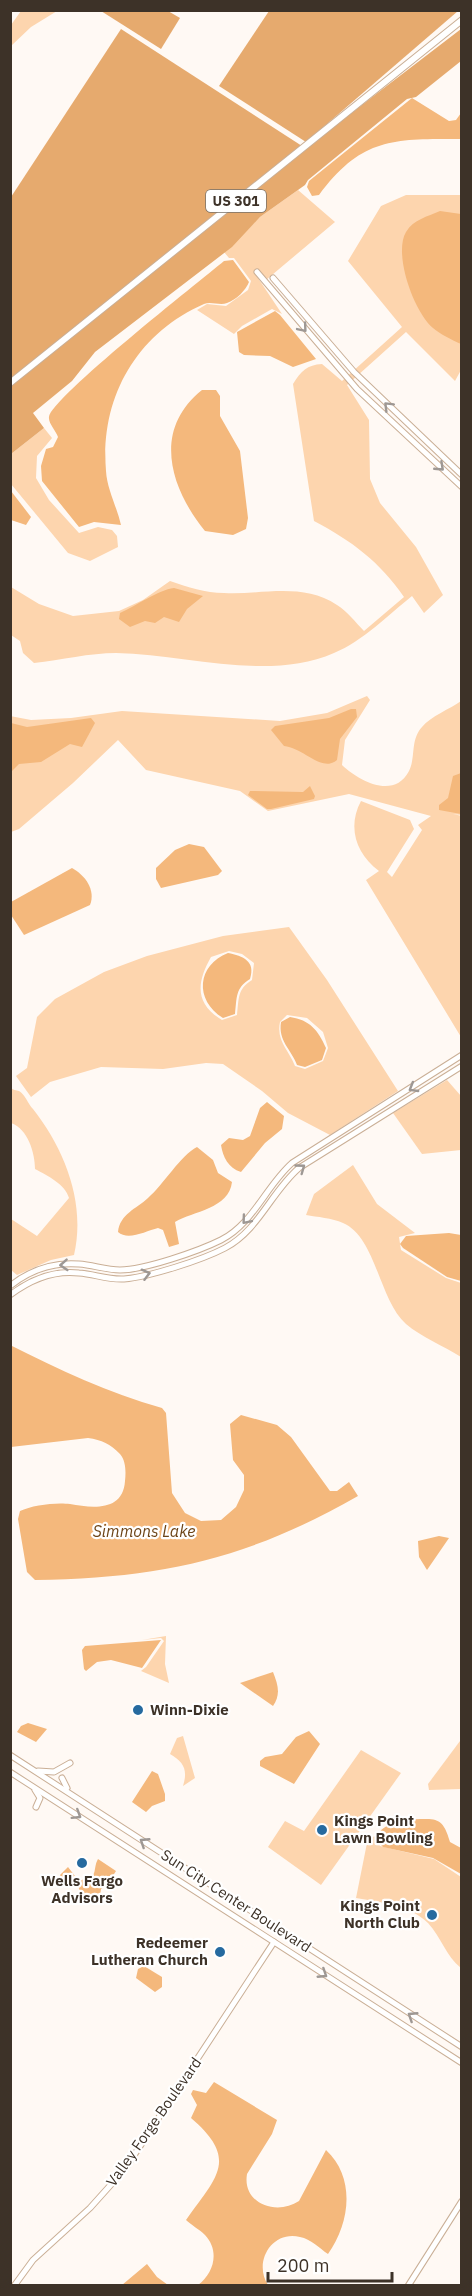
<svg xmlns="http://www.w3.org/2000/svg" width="472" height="2296" viewBox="0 0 472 2296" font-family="'IBM Plex Sans',sans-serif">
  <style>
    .green { fill: #fdd5ae; fill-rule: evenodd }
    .forest { fill: #e6aa6e }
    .water { fill: #f4b87c }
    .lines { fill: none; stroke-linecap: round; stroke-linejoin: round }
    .secondary-casing { stroke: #caaf96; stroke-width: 7 }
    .primary-casing { stroke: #caaf96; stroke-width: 8 }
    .secondary { stroke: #fff; stroke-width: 5 }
    .primary { stroke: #fff; stroke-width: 6 }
    .oneway { stroke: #9e9894 }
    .poi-dot { fill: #266a9f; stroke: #fff; stroke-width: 2 }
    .labels { text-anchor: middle; stroke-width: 4.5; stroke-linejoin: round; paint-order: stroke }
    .shield { fill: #fff; stroke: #777068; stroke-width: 1.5 }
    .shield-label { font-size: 14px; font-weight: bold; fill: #3d3228 }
    .poi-label { font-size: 15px; font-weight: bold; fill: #3d3228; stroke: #fff; text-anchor: start }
    .street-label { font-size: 15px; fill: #3d3228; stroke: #fff }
    .water-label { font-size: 16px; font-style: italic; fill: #6c4417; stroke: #fff }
  </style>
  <rect width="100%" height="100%" fill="#fff9f4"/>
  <g class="green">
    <path d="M21,11H57L31,27L11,46V25Z"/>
    <path d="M298,190L335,222L266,280L258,269L254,272L282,314L272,309L242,326L234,334L197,310L207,304L226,306L248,290L251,281L234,258H229L224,252L260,217Z"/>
    <path d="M406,195H461V370L455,381L406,332L347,385L369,420L370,479L380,503L416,547L443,595L424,613L412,596C388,615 363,641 334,653C267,682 187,654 116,653C90,653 61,660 34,663L23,653L20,641L11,635V587L39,604L73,616L119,611L143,600L170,581C188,587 205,593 224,593C263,595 302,582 337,605C347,611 356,623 364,631L404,597C380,562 352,541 314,521L293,384C301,371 307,365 322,364L342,381L402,327L348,261L381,206Z"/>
    <path d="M44,428L52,438L37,456L36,478L49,500L79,533L98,527L112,530L117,536L118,547L90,561L68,553L11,484V454Z"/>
    <path d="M367,696L370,700L345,740L342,765C359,781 394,800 409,771C416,757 410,740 422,727C431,716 450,709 461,701V815L453,814L462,816L461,1037L366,880L379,871C356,854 347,827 361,801L410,820L414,829L387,872L392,877L422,830L418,825L431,816L349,794L268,811L240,791L146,770L118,740L73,783L19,829L11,832L10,716L31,720L71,718L122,711L280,721L327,713Z"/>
    <path d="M289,927L327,980L398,1091L330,1135L288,1113L262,1091L223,1064L206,1063L163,1069L101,1067L50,1082L31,1097L16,1076L27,1068L37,1017L55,999L104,972L147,956L223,936ZM229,951L242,954L254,963L252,980C237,989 239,999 237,1015L222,1020C194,1003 197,982 211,957ZM287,1015L307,1018L323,1032L328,1048L323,1061L305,1069L295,1066C289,1050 276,1041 280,1022Z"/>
    <path d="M447,1080L461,1096V1150L422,1154L393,1113Z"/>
    <path d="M11,1088C13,1090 16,1090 19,1091C25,1094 28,1104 33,1109C65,1150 86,1203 74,1255L51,1260L17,1275L11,1270V1219L37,1236L69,1198C65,1184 48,1176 35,1169C35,1153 28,1129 11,1123Z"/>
    <path d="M353,1165L377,1204L415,1233L399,1237L401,1250L446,1278L461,1283V1357C444,1346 421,1337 406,1324C379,1300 376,1237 343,1223C332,1218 317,1217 306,1215L314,1194Z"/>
    <path d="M166,1636L165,1664L169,1683L141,1671L146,1667L164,1641L161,1638L142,1640Z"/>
    <path d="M183,1736L195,1778L183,1786C188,1770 184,1762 170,1754L177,1738Z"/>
    <path d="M460,1741L461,1789L429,1790L428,1784Z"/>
    <path d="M361,1750L401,1773L321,1885L268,1847L285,1821L304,1831Z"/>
    <path d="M377,1836L380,1846L434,1859L461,1877V1968C446,1956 441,1937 428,1923C410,1905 379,1902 356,1898L368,1838Z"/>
  </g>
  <g class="forest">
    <path d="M101,11H168L180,18L161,49Z"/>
    <path d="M269,11H458L306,142L219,86Z"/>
    <path d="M121,29L302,146L11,380V197Z"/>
    <path d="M461,29V61L416,97L407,99L308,180L305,185L260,217L232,247L95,352L72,381L33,413L44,428L11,454V386L307,147Z"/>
  </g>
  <g class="water">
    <path d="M412,98L449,121L456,120L461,113V139C394,139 362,137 319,195L312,196L307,187L309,181Z"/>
    <path d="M440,211L461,214V344C452,340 440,334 433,328C414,312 393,254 406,232C414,219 427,217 440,211Z"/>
    <path d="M233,260L249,282C246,290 236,300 227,303C220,306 211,301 204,304C136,334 100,398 106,471C107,489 117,507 121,525L94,522L79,527L42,481L41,466L46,449L53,447L58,437C56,431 48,423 49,417C51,398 200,281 224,261Z"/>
    <path d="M275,311L280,315L316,359L293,367L270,356L244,355L239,352L237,332Z"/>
    <path d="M202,390H216L220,396V416L240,451L248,518L246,529L233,535L205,531C170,488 152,430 202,390Z"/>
    <path d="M11,491L31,517L26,525L11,520Z"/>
    <path d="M174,588L203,596L187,609L179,622L164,617L155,623L145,621L130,627L119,619L120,613C136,606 158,590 174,588Z"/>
    <path d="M351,709H356L357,717L340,739L337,760C322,773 304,748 284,746L271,730L275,726L329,718Z"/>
    <path d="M91,718L95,723L82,747L70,744L41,762L19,764L11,772V723L27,727Z"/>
    <path d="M461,773V814L439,810V805L448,798L453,776Z"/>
    <path d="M310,786L315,796L314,799L271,809H267L248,795L250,791L303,792Z"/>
    <path d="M189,844L204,847L222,871L218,875L161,888L156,879V868L175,850Z"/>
    <path d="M72,868C85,875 96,890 90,905L24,935L11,915V902Z"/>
    <path d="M228,953C243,956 256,961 250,979C235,988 237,998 235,1014L223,1018C194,1000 197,965 228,953Z"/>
    <path d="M290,1017C310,1020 318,1030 326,1048L322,1060L305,1067L297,1065C291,1049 278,1041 281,1022Z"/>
    <path d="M267,1102L284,1116L282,1129L265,1143L241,1172C228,1168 223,1157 221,1145L229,1138L243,1140L250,1136L260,1108Z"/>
    <path d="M197,1147L213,1160L218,1173L232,1182C229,1209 193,1211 175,1222L179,1244L169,1247L163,1230L158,1228C146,1231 128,1241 118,1232C120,1214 136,1209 148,1198C163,1185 181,1155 197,1147Z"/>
    <path d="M449,1233L461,1235V1281L447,1277L403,1248L400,1244L406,1236Z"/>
    <path d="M10,1345C60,1370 108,1393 162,1408L166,1413L172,1493L185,1513L201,1521L221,1520L236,1507L244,1490V1475L233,1460L230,1424L241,1415L277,1425L291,1437L330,1491H337L349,1482L358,1496C248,1559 161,1578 35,1580L27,1572L18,1519L20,1511C32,1505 57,1502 70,1504C92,1508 123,1512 125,1481C126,1472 126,1461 120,1454C110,1444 102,1440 88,1438L11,1447Z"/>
    <path d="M439,1536L449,1538L427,1570L419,1557L418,1541Z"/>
    <path d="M161,1640L142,1668L111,1660L97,1662L86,1671L84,1669L82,1650L85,1646Z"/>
    <path d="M273,1672C278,1685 281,1694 273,1706L240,1683Z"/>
    <path d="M28,1723L47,1729L36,1742L17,1732L21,1726Z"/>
    <path d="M309,1731L320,1744L294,1784L260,1766V1761L265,1757L282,1754L296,1737Z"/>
    <path d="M152,1771L158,1774L165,1794V1801L152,1806L146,1812L132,1802Z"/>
    <path d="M408,1819C435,1820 442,1814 450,1842L461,1848V1874L433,1858L383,1847C365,1831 396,1821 408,1819Z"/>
    <path d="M98,1859L116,1871L107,1885L101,1889L100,1896L90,1898L81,1893L76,1882L61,1878L60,1875L68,1867L78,1880C100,1880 92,1869 98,1859Z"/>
    <path d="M144,1966L162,1977V1987L155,1992L136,1978L138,1969Z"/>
    <path d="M214,2082L277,2120L272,2134L247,2174C242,2204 277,2216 299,2201L326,2150C356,2178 350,2223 328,2254C319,2248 311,2239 300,2237C272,2230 253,2262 268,2285H198C214,2273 220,2251 205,2235C199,2229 191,2225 186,2220C216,2177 240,2160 191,2118L197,2105L191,2094L193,2090L206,2093Z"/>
    <path d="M147,2264L157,2277L168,2285H122Z"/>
  </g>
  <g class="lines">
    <g class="secondary-casing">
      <g id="secondary">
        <path d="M257,272L357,389L462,487"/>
        <path d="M273,278L354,372L462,475"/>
        <path d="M10,1286C30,1270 54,1262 79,1264C93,1265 106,1270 120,1270C144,1270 199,1251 221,1240C253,1224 266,1186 292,1163L462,1055"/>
        <path d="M10,1295C30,1280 54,1270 79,1273C94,1274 108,1280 124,1279C149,1277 202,1260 225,1248C259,1230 271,1192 299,1168L462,1066"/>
        <path d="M10,1755L462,2047"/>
        <path d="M38,1771L54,1772L70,1763"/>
        <path d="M10,1772L462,2063"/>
        <path d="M62,1778L67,1788"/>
        <path d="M35,1790L40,1798L36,1807"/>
        <path d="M14,2286L33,2260L90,2208L125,2169L274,1942"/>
        <path d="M408,2286L462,2201"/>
      </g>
    </g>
    <g class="primary-casing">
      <path id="primary" d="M10,383L462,20"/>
    </g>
    <use href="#secondary" class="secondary"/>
    <use href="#primary" class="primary"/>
  </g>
  <defs><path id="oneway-chevron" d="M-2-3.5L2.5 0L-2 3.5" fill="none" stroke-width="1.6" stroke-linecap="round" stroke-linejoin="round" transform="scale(1.5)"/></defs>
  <g class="oneway">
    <use href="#oneway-chevron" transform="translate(303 328) rotate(50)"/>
    <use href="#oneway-chevron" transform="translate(388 406) rotate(-135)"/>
    <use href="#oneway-chevron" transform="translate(440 467) rotate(43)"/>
    <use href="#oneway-chevron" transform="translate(413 1088) rotate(149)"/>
    <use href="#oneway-chevron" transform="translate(301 1168) rotate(-36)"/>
    <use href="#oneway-chevron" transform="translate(246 1220) rotate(130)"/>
    <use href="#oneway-chevron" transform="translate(64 1265) rotate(176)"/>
    <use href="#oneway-chevron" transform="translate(146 1274) rotate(-15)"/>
    <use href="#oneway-chevron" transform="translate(77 1815) rotate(32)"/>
    <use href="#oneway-chevron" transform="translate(144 1842) rotate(-147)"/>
    <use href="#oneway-chevron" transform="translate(323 1974) rotate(33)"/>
    <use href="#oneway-chevron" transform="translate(412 2016) rotate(-147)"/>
  </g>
  <g class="poi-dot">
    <circle cx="138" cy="1710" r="6"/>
    <circle cx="322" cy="1830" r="6"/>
    <circle cx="82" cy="1863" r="6"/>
    <circle cx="432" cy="1915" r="6"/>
    <circle cx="220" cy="1952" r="6"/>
  </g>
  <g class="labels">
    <rect class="shield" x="206" y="190" width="60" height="22" rx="4.5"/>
    <g class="shield-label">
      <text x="236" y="206">US 301</text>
    </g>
    <g class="poi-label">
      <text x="150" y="1715">Winn-Dixie</text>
      <text x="334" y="1826">Kings Point<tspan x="334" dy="17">Lawn Bowling</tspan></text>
      <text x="82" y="1886" text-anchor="middle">Wells Fargo<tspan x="82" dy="17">Advisors</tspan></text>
      <text x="420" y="1911" text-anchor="end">Kings Point<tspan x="420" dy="17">North Club</tspan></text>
      <text x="208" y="1948" text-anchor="end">Redeemer<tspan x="208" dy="17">Lutheran Church</tspan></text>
    </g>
    <g class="street-label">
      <text transform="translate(236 1901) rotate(33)" y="5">Sun City Center Boulevard</text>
      <text transform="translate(154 2122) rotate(-55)" y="5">Valley Forge Boulevard</text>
    </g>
    <g class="water-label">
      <text x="144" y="1537">Simmons Lake</text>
    </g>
  </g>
  <rect width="472" height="2296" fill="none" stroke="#3d3228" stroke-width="24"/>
  <path d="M268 2272v9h124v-9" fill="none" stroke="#3d3228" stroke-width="3"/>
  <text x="277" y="2272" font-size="18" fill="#3d3228" stroke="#ffffff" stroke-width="4.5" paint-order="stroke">200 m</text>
</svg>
